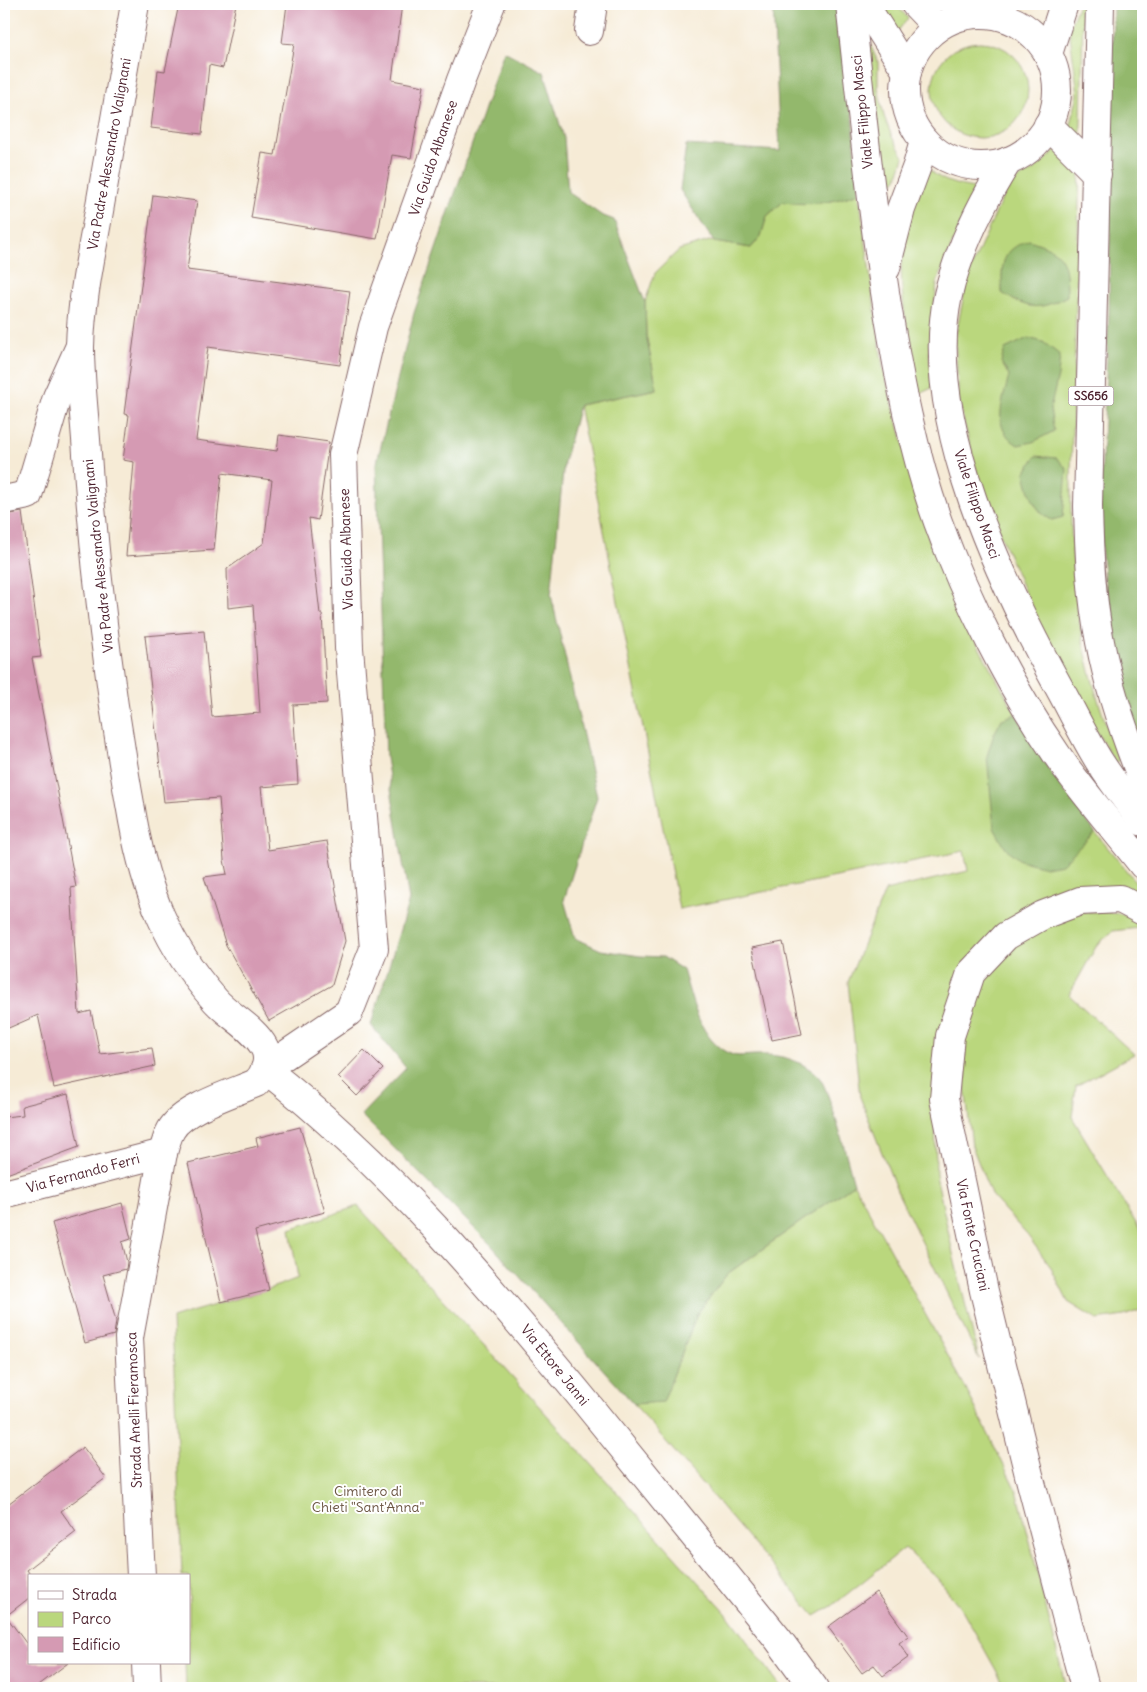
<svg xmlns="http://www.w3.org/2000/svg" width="1147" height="1692" viewBox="0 0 1147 1692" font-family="Delius,sans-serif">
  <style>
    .green { fill: #bad77d; stroke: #827b54 }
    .forest { fill: #93b86c; stroke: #6e6c4c }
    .building { fill: #d59ab3 }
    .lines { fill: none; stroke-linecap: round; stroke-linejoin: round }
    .minor-casing { stroke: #866667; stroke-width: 30 }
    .tertiary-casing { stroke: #866667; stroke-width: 30 }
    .primary-casing { stroke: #866667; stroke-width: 30 }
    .trunk-casing { stroke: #866667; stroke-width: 30 }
    .minor { stroke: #fff; stroke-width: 28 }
    .tertiary { stroke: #fff; stroke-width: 28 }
    .primary { stroke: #fff; stroke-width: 28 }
    .trunk { stroke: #fff; stroke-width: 28 }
    .labels { text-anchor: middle; stroke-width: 4; stroke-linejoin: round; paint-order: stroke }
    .shield { fill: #fff; stroke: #80626b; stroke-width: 1 }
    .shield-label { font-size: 12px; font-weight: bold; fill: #4a1f2b }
    .street-label { font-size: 14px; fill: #4a1f2b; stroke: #fff }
    .park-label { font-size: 14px; fill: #6c5644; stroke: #fff }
  </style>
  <rect width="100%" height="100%" fill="#fff"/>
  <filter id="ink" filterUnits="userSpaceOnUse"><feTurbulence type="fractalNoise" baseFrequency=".02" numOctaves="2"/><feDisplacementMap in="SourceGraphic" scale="10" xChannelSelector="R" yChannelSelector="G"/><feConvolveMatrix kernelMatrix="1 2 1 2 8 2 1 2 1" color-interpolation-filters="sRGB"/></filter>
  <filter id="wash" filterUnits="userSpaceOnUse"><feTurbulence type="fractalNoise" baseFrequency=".0096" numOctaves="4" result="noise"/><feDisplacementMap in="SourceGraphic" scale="20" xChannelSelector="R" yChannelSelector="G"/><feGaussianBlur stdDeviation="1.12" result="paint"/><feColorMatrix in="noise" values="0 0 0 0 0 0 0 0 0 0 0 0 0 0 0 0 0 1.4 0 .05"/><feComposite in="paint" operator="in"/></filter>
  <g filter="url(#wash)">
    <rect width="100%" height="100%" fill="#f6ebd6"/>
    <g class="green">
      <path d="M886,4H895L908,18L894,36L886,13Z"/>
      <path d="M1079,4H1083C1082,116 1078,229 1075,341C1073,444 1062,559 1087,659C1095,694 1107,728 1119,761L1115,762L1054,661L983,494L959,404L955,339L968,275L1002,199L1014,181L1034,170L1056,150L1071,124L1078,94L1069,28Z"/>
      <path d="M863,29L878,62V88L884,116L892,137L904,157L897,179L881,194Z"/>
      <circle cx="980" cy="90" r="48"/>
      <path d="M929,169C942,182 957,185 974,188L937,283L929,352L932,388L919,394C910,345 895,283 904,234C909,212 921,190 929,169Z"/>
      <path d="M859,193L883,368L930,543L980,649L1016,714L1078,847L1095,832L1143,891V904L1120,896L983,950L935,1102L936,1175L954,1258L979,1359L897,1191L860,1097L848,982L885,891L968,871L964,851L679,909L579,405L657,389L646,335L645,302L655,273L679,250L709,241L751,248L761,236L767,216L783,201C815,206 829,203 859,193Z"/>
      <path d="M1076,912C1094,912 1131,910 1143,924V932L1139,928L1113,931L1097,945L1069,995L1134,1054L1076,1086L1072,1117L1143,1235V1309L1124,1316L1097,1320L1068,1302L1050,1266L1028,1236L991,1195L972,1146L963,1070L967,1012L995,952Z"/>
      <path d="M854,1184L964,1385L1018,1494L1066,1688H1006L963,1611L938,1579L905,1548L832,1606L815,1616L634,1404L663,1401L697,1314L727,1274Z"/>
      <path d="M358,1206L726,1613L782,1688H186L185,1663H189V1576H182L172,1318C214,1304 257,1295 298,1278L290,1229Z"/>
    </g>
    <g class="forest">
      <path d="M773,4H843L859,193C829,203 815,206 783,202L767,216L761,236L751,248L714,242L680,190L686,145L780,151Z"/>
      <path d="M1113,4H1143V764L1115,674L1099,527L1109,313Z"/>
      <path d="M504,51L544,72L564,138L568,192L601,215L614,220L645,302L646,335L657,389L579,405L564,462L551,595L597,797L564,900L575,938L601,950L640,956L663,957L683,970C692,999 700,1044 733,1055C739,1057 749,1055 755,1055C779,1054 800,1059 818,1076C829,1086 849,1166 854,1184L727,1274L697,1314L663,1402L634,1404L492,1246L361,1115L406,1068L371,1025L409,900L386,758L376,466L414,313Z"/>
      <path d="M1029,240C1064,251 1067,260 1067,296C1039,311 1029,310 1002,293C1002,266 999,251 1029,240Z"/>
      <path d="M1028,338L1043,342L1060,355L1058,376L1050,409L1054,431L1033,442L1018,445C990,428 1003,402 1009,376L1001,362L1005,349Z"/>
      <path d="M1036,456L1057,458L1067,469L1063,517L1052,520C1033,511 1030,493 1025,473Z"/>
      <path d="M1016,714L1051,773L1095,832L1062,864L1045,867L1020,860L1006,849L994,828L987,756L994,734L1002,719Z"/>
    </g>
    <g id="blocks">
      <g class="building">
        <path d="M179,4H236L223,68L209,65L202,134L151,128L158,70L165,71Z"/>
        <path d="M287,4H402L392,80L424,86L411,158L392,155L377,239L251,218L262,153L275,155L294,44L282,43Z"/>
        <path d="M153,195L197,201L187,270L350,291L340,365L208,347L196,440L277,451L279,435L329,442L318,520L309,518L320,614H322L327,703L293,705L298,784L261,787L268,850L327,841L345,941L332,985L269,1021L226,945L204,877L227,874L224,860L219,798L164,802L145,636L204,631L212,717L260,713L253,605L228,608L227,569L264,543L272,480L222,473L214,550L126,556L134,462L123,460L129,415L124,414Z"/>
        <path d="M22,512L41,657L32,658L76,887L71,888L79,1014L91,1011L100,1054L152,1048L155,1066L54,1088L38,1015L4,1030V515Z"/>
        <path d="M783,942L802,1034L772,1040L752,948Z"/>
        <path d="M364,1050L383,1069L357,1096L338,1077Z"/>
        <path d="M68,1094L79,1147L4,1175V1117L23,1115L22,1106Z"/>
        <path d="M300,1127L325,1212L255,1231L269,1290L221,1302L188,1163L258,1146L256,1138Z"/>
        <path d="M122,1203L131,1239L122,1242L127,1262L126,1269L103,1275L116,1321L114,1335L85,1343L52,1223Z"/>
        <path d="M83,1447L106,1478L61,1511L76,1532L27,1570L29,1573V1598L6,1616L29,1647V1663H68L35,1688H4V1507Z"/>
        <path d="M876,1592L908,1636L899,1643L909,1657L883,1676L874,1665L862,1673L828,1627Z"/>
      </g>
    </g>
  </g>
  <g filter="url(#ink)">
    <use href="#blocks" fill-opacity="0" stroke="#866667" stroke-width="1"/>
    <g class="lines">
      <g class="minor-casing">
        <g id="minor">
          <path d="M491,4L461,80L373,327L343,455L349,648L374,949L349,1012L265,1069C388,1165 489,1285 588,1405C651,1483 715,1561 778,1639L814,1688"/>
          <path d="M589,31L593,4"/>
          <path d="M4,500L28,495L57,397L80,346"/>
          <path d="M4,1194L163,1153"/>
          <path d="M1085,1688L1029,1475L984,1291L944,1099L950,1036L971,973L1006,936L1043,915L1080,901L1120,899L1143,911"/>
        </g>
      </g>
      <g class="tertiary-casing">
        <g id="tertiary">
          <path d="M135,4C123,73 111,142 99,211C91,256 81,301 80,347C80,382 85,419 87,454C95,577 111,700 133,821C146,892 167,945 215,1000C229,1016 254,1028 264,1047C271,1059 265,1074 256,1083C233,1093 183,1108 171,1130C167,1137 165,1145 163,1153L129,1338L141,1576"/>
          <path d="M146,1663L147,1688"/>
        </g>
      </g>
      <g class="primary-casing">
        <g id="primary">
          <path d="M850,4C861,104 871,205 887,305C899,379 913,452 938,522C966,600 1010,687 1057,755C1083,793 1114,828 1143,865"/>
          <path d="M864,4L907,72"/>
          <path d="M915,4L937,27"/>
          <circle cx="981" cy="90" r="76"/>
          <path d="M1008,161C982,202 959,248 948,295C921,418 1003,586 1061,691C1074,715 1086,741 1101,764C1114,784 1129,803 1143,822"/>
          <path d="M886,268L901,209L917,166L924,141"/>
        </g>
      </g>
      <g class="trunk-casing">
        <g id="trunk">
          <path d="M1100,4L1088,506C1089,551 1091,597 1100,642C1109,690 1125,736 1143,781"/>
          <path d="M990,14L998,4"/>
          <path d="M1048,54L1064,4"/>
          <path d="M1048,125L1097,174"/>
        </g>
      </g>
      <use href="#minor" class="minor"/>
      <use href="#tertiary" class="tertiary"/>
      <use href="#primary" class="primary"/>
      <use href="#trunk" class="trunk"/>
    </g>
  </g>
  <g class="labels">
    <rect class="shield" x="1068.5" y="386.5" width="45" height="19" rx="4"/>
    <g class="shield-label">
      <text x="1091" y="400">SS656</text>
    </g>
    <g class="street-label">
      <text transform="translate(862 112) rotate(-96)" y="5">Viale Filippo Masci</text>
      <text transform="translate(109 154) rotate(-80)" y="5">Via Padre Alessandro Valignani</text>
      <text transform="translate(433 158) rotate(-71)" y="5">Via Guido Albanese</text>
      <text transform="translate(977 504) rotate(71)" y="5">Viale Filippo Masci</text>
      <text transform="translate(346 549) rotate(-92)" y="5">Via Guido Albanese</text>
      <text transform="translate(98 556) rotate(-96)" y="5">Via Padre Alessandro Valignani</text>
      <text transform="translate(83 1173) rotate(-15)" y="5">Via Fernando Ferri</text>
      <text transform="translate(973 1235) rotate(78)" y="5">Via Fonte Cruciani</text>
      <text transform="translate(555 1365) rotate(51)" y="5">Via Ettore Janni</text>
      <text transform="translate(134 1410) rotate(-92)" y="5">Strada Anelli Fieramosca</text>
    </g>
    <g class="park-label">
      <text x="368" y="1496">Cimitero di<tspan x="368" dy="16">Chieti "Sant'Anna"</tspan></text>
    </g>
  </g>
  <rect width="1147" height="1692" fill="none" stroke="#fff" stroke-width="20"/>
  <rect x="28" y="1574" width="162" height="90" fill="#ffffff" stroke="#b7a5aa"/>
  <rect x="38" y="1591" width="25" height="8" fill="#ffffff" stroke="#b7a5aa"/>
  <text x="72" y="1600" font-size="15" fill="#4a1f2b">Strada</text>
  <rect x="38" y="1612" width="25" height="15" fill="#bad77d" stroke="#b7a5aa"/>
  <text x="72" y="1624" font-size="15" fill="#4a1f2b">Parco</text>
  <rect x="38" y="1637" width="25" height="15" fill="#d59ab3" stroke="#b7a5aa"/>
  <text x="72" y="1650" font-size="15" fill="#4a1f2b">Edificio</text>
</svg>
